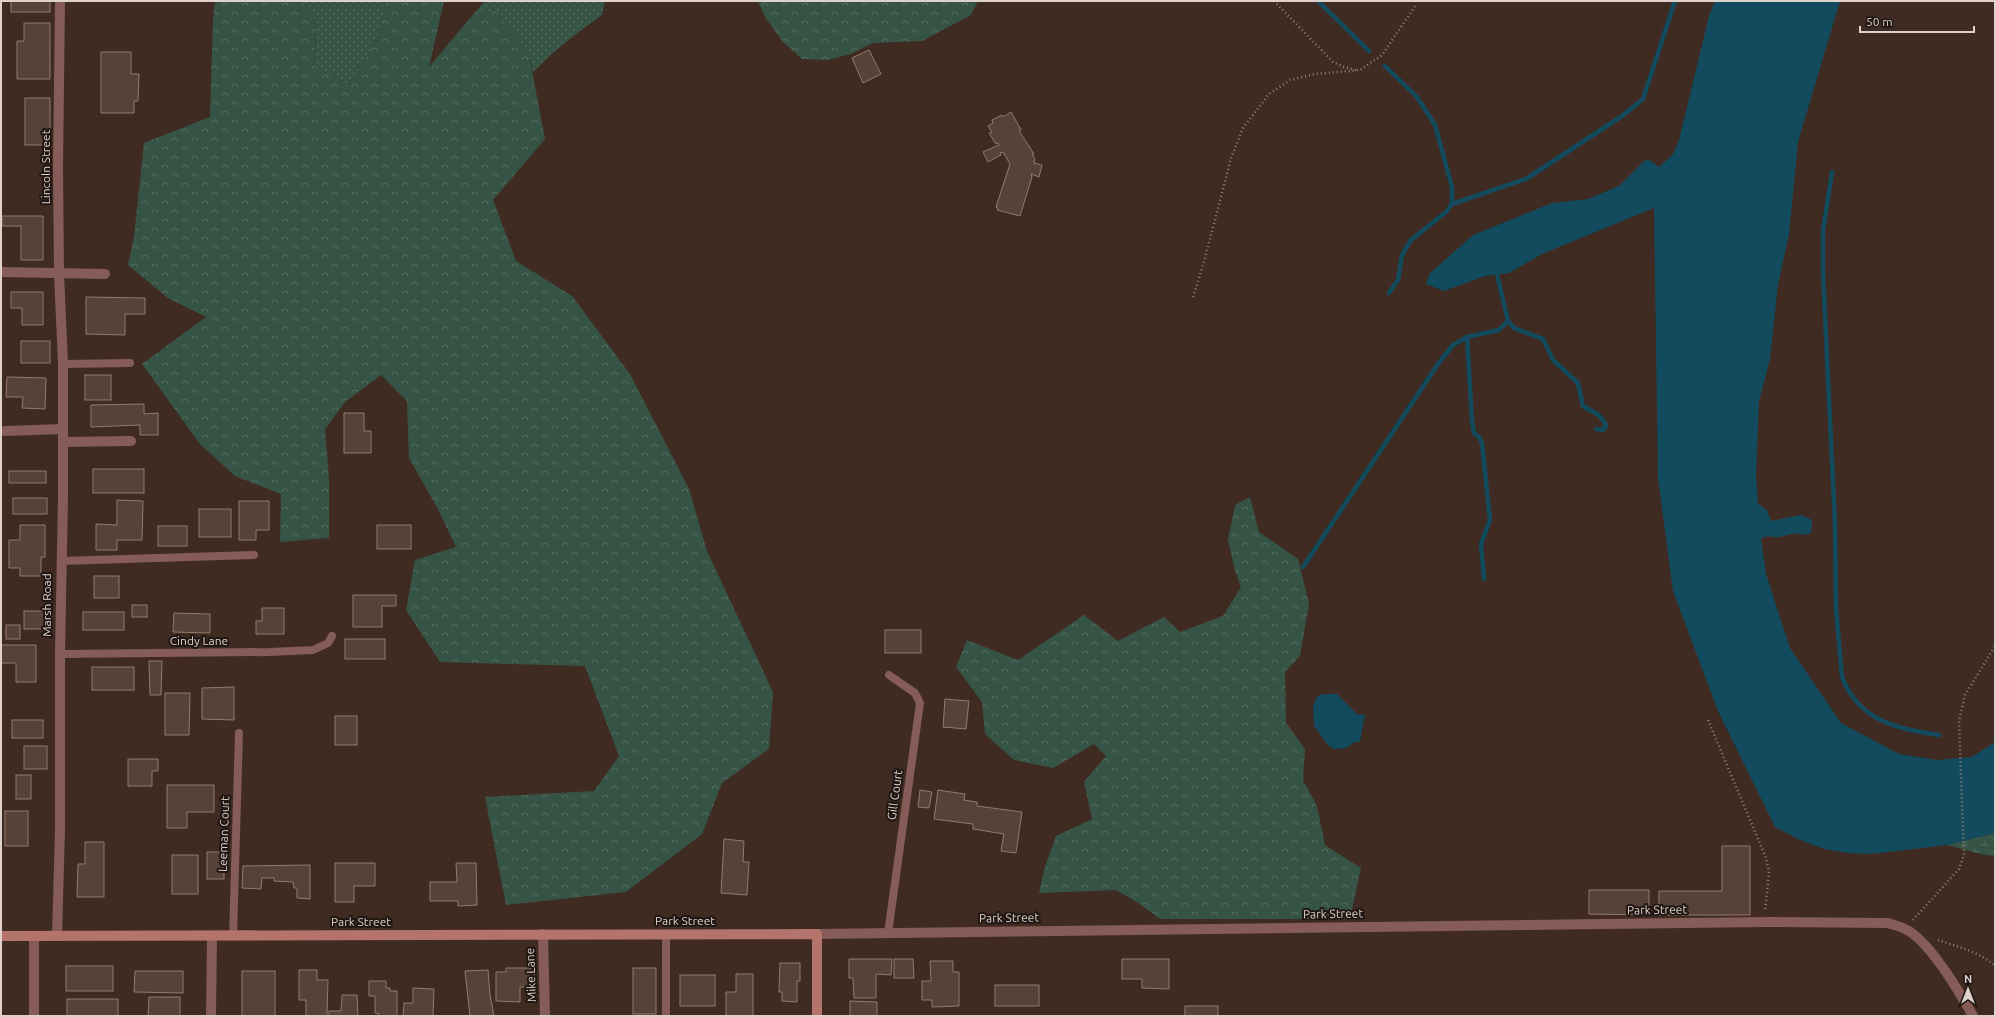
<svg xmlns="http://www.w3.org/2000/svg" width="1996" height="1017" viewBox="0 0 1996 1017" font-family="Ubuntu,sans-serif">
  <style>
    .grass { fill: url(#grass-dots) }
    .forest { fill: url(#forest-crowns) }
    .wetland { fill: url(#wetland-marsh) }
    .water { fill: #134b5e }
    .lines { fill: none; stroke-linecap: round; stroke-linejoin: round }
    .stream { stroke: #134b5e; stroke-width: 4.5 }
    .building { fill: #574238; stroke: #927a70 }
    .path { stroke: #92827b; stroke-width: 2.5; stroke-dasharray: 1 3; stroke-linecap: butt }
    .lane { stroke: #855c57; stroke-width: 8 }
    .street { stroke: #855c57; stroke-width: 10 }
    .secondary { stroke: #b4736b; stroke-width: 10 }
    .labels { text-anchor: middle; stroke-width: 4; stroke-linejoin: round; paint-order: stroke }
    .street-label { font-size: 12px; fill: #dfd2cc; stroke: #1f1612 }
  </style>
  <defs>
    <pattern id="grass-dots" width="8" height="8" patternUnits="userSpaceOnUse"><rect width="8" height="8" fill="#365445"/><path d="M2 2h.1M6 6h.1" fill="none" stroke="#536c5f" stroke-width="1.8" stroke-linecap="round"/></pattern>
    <pattern id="forest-crowns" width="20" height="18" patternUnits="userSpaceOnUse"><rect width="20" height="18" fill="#365445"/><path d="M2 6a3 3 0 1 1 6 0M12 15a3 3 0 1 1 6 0" fill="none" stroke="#536c5f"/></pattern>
    <pattern id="wetland-marsh" width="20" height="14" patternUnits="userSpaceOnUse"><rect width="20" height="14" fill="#365445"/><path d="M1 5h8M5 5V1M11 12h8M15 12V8" fill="none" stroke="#536c5f"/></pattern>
  </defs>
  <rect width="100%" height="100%" fill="#3f2b22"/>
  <g class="grass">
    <path d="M303,1H386L377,40L349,85L315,66L316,21Z"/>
    <path d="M485,1H605L602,15C578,32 554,50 533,72L528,50L496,12L476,11Z"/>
  </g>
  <g class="forest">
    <path d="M215,1H303L316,21L315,66L349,85L377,40L386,1H444L429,67L476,11H496L528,50L545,139L493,200L516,261L572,296L630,374L689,489L707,551L773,692L769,749L722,783L702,834L626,892L506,905L485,797L594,791L619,756L585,666L440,662L406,610L415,560L456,547L438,509L409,458L407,401L381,375L345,402L325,429L329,477V538L280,542L281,494L235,476L200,444L142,364L206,317L168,298L128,265L134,237L144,143L210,117L213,19Z"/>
    <path d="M758,1H978L971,15L922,41L873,43L851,54L827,60L802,59L783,42L765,17Z"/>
    <path d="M1250,497L1259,532L1298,559L1309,604L1300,656L1285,672L1286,723L1305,749L1303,780L1317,806L1325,845L1361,868L1350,919H1160L1137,902L1116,890L1039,893L1044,870L1056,836L1092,819L1084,782L1106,756L1094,744L1053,768L1014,760L985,734L982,702L956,667L967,640L1018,660L1084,615L1118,641L1164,617L1180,632L1223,616L1241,587L1235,571L1228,540L1235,505Z"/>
  </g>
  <path class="wetland" d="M1995,833V856L1985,855L1947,845Z"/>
  <g class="water">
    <path d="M1715,1H1840L1798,142L1789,234L1778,284L1770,359L1759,401L1756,476L1758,504L1767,510L1771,521L1801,515L1812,520L1811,533L1805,535C1794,532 1790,535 1779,537C1772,538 1768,534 1761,539L1766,574L1790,648L1841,723L1899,754L1937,760L1972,757L1995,742V833L1947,845L1871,854L1848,853L1824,849L1800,840L1775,827L1718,711L1673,591L1658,478L1654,208L1542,254L1509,273L1485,276L1444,291L1426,284L1430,273L1473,235L1552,203L1588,199L1619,186L1643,162L1648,159L1659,167L1673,154L1679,140L1709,16Z"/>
    <path d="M1322,694H1337L1358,715L1365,714L1360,742H1355L1346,748L1334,749L1328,745L1314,726L1313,707L1316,698Z"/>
  </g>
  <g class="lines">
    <g class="stream">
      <path d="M1318,1L1369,51"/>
      <path d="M1385,66L1417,97L1435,125L1452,187V204L1446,212L1411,240L1402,255L1398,280L1389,293"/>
      <path d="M1832,172L1823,231V273L1835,524L1836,609L1842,677C1859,721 1897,729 1939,735"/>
      <path d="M1452,204L1526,179L1622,116L1643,99L1675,1"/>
      <path d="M1508,321L1514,328L1543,339L1553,360L1578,383L1583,406C1594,413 1599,412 1606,425L1603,430L1596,429"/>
      <path d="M1467,337L1472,420L1474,433L1479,437L1482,443L1490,520L1481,544L1484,579"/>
      <path d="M1303,567L1438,364L1453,345L1467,337L1499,330L1508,321L1496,270"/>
    </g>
  </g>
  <g class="building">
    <rect x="11" y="1" width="39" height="11"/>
    <path d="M24,23H50V79H17V41H24Z"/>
    <path d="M869,50L881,74L863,83L852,58Z"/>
    <path d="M101,52H131V74H139L138,101H134V113H101Z"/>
    <rect x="25" y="98" width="25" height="47"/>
    <path d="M1011,112L1021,130L1019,131L1034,154H1032L1035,159L1034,163L1042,165L1039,177L1031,174L1032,177L1020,216L997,210L998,208L996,207L1010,164L1003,152L1000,153L1001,155L988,162L983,152L999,145L998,143L996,144L989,133L992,132L988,126L993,123L992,120L1002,115L1003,117Z"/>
    <path d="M2,216H43V260H21V226H2Z"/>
    <path d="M11,292H43V325H22V308H11Z"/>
    <path d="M86,297L145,298V314H125V335L86,334Z"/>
    <rect x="21" y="341" width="29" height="22"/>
    <rect x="85" y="375" width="26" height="25"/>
    <path d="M7,377L46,378L45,409L22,408L23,397H6Z"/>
    <path d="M144,404V414L158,413V435H140V425L91,427V405Z"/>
    <path d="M344,413H364V431H371V453H344Z"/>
    <rect x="93" y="469" width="51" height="24"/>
    <rect x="9" y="471" width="37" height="12"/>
    <rect x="13" y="498" width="34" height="16"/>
    <path d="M117,500L143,501L142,540H117V550H96V524L117,525Z"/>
    <path d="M239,501H269V530H256V540H239Z"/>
    <rect x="199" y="509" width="32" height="28"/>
    <path d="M20,525H45V557H41V576H20V568H9V540H20Z"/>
    <rect x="377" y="525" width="34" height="24"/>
    <rect x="158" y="526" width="29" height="20"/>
    <rect x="94" y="576" width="25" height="22"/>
    <path d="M353,595H396V606H382V627H353Z"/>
    <rect x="132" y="605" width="15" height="12"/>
    <path d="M262,608H284V634H256V621H262Z"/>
    <rect x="24" y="611" width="28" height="18"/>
    <rect x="83" y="612" width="41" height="18"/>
    <path d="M174,613L210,614V633L173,632Z"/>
    <rect x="6" y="625" width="14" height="14"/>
    <rect x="885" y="630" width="36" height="23"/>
    <rect x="345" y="639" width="40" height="20"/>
    <path d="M1,645H36V682H16V663H1Z"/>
    <path d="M149,661H162L161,695H150Z"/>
    <rect x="92" y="667" width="42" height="23"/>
    <path d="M234,687V720L202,719V688Z"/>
    <path d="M165,693H190L189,735H165Z"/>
    <path d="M945,699L969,701L966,729L943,727Z"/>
    <rect x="335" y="716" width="22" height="29"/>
    <rect x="12" y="720" width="31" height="18"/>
    <rect x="24" y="746" width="23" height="23"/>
    <path d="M128,759H158V771H152V786H128Z"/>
    <rect x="16" y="775" width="15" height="24"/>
    <path d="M167,785H214V812H187V828H167Z"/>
    <path d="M920,790L932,792L929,808L918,807Z"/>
    <path d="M938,790L965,794L964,800L977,802V806L1022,812L1016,853L1001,851L1004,834L973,829V824L934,819Z"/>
    <rect x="5" y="811" width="23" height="35"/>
    <path d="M724,839L744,841L743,862H749L747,895L721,893Z"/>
    <path d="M85,842H104V897H77L78,864H85Z"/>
    <path d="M1722,846H1750V915H1659V891H1722Z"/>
    <rect x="207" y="852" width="17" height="27"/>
    <rect x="172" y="855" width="26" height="39"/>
    <path d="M335,863H375V886H354V902H335Z"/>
    <path d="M456,863H476L477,905L458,906V901H430V882H457Z"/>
    <path d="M310,865V899L297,898V888H294L293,882L274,881V878H262L261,889L242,888L243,866Z"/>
    <path d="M1589,890H1649V915L1589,914Z"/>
    <path d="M849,959H892L891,975L876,974V998H854L853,978H849Z"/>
    <path d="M894,959H913L914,978H894Z"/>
    <path d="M1122,959H1169V989L1142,988V979H1122Z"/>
    <path d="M930,961H953V972H959V1006L932,1007V1000H922V981H931Z"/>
    <path d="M780,963H800V981H797V1002L782,1001V992H779Z"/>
    <rect x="66" y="966" width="47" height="25"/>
    <path d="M506,968H534L535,987H520V1002L496,1001V972H506Z"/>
    <rect x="633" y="968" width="23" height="46"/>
    <path d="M299,970H317V980H328L327,1016H306V1000H299Z"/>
    <path d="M488,970L490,995L494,1016H470L465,971Z"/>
    <path d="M135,971H183V993L134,992Z"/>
    <rect x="242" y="971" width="33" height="45"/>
    <path d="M736,974H753V1016H726V992H736Z"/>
    <rect x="680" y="975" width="35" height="31"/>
    <path d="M369,981H386V988H390V991H397V1016H379V1014L375,1013V996H369Z"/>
    <rect x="995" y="985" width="44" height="21"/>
    <path d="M413,988L434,989L433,1016H403L404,1003H413Z"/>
    <path d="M342,995H357L358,1016H329V1011H341Z"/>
    <path d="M149,997H180V1016H148Z"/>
    <rect x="67" y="999" width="51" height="17"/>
    <path d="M850,1001L877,1002V1016H850Z"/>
    <rect x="1185" y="1006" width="33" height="10"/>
  </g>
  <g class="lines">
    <g class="path">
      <path d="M1274,1L1333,62L1344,67L1356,70"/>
      <path d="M1193,297L1204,262L1231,158L1243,128L1269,94L1290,80L1315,74L1360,70L1382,55L1416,5"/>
      <path d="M1708,720L1766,858L1769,872L1765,911"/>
      <path d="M1913,920L1959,869L1964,855L1959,721L1965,695L1995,646"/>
      <path d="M1938,940C1956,946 1980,952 1995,966"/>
    </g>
    <g class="lane">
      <path d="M63,364L130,363"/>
      <path d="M61,561L254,555"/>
      <path d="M60,654L269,652L313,650L328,643L332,636"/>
      <path d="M888,933L920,703L915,693L889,675"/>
      <path d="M666,934V1016"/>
      <path d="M233,936L239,733"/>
    </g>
    <g class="street">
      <path d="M1,272L105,274"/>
      <path d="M5,431L62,429"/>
      <path d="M63,442L131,441"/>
      <path d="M543,934L545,1016"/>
      <path d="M817,934L1765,922L1888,923C1893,925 1900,926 1905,929C1929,940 1960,993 1973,1016"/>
      <path d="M57,936L60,829V654L63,497V364L59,274L58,167L60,1"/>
      <path d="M34,1016V936"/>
      <path d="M211,1016L212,936"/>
    </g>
    <path class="secondary" d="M1,936L817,934V1016"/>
  </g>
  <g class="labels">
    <g class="street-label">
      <text transform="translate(46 167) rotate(-90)" y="4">Lincoln Street</text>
      <text transform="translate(47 605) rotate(-90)" y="4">Marsh Road</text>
      <text x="199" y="645">Cindy Lane</text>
      <text transform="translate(895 795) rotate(-82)" y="4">Gill Court</text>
      <text transform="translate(224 834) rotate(-88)" y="4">Leeman Court</text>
      <text transform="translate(1657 910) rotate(-1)" y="4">Park Street</text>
      <text transform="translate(1333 914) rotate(-1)" y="4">Park Street</text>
      <text transform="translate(1009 918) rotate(-1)" y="4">Park Street</text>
      <text x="685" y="925">Park Street</text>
      <text x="361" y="926">Park Street</text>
      <text transform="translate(531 975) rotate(-92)" y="4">Mike Lane</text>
    </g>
  </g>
  <rect width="1996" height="1017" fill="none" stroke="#dfd2cc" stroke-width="4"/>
  <g transform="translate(1968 989)" stroke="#1f1612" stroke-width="3" paint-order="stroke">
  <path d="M0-3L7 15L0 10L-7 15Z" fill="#dfd2cc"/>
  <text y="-6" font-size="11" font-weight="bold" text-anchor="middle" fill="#dfd2cc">N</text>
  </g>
  <path d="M1860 26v6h114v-6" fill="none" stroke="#dfd2cc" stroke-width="2"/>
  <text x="1866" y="26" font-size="12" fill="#dfd2cc" stroke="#1f1612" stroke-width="3" paint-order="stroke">50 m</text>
</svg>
